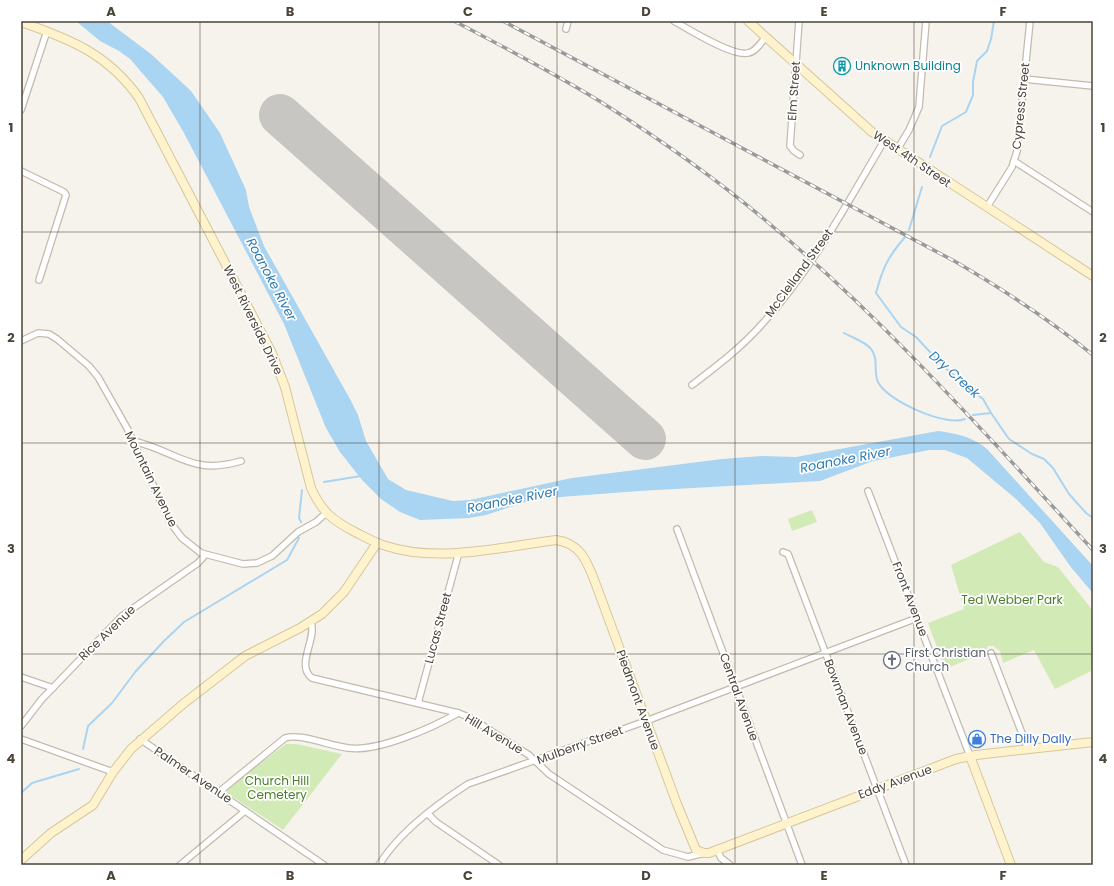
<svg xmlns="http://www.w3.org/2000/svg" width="1114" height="886" viewBox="0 0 1114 886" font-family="Poppins,sans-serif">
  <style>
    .green { fill: #d2eab5 }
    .water { fill: #a9d4f2 }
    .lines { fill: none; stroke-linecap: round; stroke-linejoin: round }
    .stream { stroke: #a9d4f2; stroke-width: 2 }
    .runway { stroke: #c8c6c3; stroke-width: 42 }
    .street-casing { stroke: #c2bbae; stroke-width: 8 }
    .secondary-casing { stroke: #d6c79b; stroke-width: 10 }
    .street { stroke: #fff; stroke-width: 5.5 }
    .secondary { stroke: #fff3cd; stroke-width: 8 }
    .rail-casing { stroke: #9a9a9a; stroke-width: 3.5 }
    .rail { stroke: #fff; stroke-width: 2; stroke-dasharray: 6; stroke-linecap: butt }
    .grid { fill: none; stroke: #4b4439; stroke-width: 1; stroke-opacity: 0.55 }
    .labels { text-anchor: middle; stroke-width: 3.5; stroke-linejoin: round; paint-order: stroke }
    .culture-label { font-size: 12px; fill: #0d838f; stroke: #fff; text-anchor: start }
    .street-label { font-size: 12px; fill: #4b4439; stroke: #fff }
    .park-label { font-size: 12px; fill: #4a7f2a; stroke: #fff }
    .worship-label { font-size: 12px; fill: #5b616d; stroke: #fff; text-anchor: start }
    .shop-label { font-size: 12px; fill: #366cbe; stroke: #fff; text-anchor: start }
    .water-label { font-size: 13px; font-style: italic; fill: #2e7ab2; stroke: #fff }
    .neatline { fill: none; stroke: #4b4439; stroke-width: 1.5 }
    .grid-label { font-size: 13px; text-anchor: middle; font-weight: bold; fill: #4b4439 }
  </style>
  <rect width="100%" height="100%" fill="#f6f3ec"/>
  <g class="green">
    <path d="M812,510L817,522L792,531L788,519Z"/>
    <path d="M1020,532L1044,562L1058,567L1090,607L1093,613V670L1055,689L1034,650L1003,663L1000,651L993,646H988L984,653L945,669L928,623L964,609L951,565Z"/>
    <path d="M286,744H296L342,754L283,830L227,793V788Z"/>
  </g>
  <path class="water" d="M76,21H107L151,54L191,91L220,133L246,190L249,207L264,246L350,399L358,415L366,441L388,479L406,490L453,501L470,500L572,478L722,459L762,456L796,457L938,431C957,434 972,436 987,449L1093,566V597L1091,591L1070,566L1040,523L1016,499L967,458L945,450H929L873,461L820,481L639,491L534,499L486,515L469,518L420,520L400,512L381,499L362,480L340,452L326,428L284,324L184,133L163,97L130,59L119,51L100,41Z"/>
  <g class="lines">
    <g class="stream">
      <path d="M930,157L942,126L966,112L973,95V82L977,61L987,51L991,39L994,21"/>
      <path d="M909,230L922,187"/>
      <path d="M905,237C888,257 883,267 876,293L901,327L916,337L944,367L983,399L991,413L1009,439L1032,454L1044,459L1053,468L1069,494L1086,513L1093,518"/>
      <path d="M844,333C851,337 866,342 871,349C879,358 873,372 878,382C887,401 946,427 965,419"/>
      <path d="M973,415L991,413"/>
      <path d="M324,482L361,476"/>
      <path d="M301,522L299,518L302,490"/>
      <path d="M83,749L88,726L112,703L136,671L164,641L184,622L287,560L299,538"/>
      <path d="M21,793L32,783L79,769"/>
    </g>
    <path class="runway" d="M280,115L645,439"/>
    <g class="street-casing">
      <g id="street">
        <path d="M674,21C688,29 733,57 748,53C756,52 761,42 766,37"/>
        <path d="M799,21L790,146L794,151L800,155"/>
        <path d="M566,29L568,21"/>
        <path d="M1024,79L1093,86"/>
        <path d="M21,110L47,31"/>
        <path d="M897,150L909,130L919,107L926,21"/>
        <path d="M1014,161L1093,212"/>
        <path d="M21,171L64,192L66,195L39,280"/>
        <path d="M987,207L1012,167L1017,151L1030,21"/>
        <path d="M21,341L38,333L49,334L57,339L89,366L98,377L127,428L170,522L182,538L201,553L243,564L257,563L272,556L298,532L316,522L326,513"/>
        <path d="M692,385C717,366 742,347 763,323C812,269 847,204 884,141"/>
        <path d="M133,441C177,451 191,476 241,461"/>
        <path d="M868,491L970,756"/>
        <path d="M677,529L802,865"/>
        <path d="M783,552L788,554L906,865"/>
        <path d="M311,622C317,640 295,665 312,678L458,713L469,717L529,755L549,774L663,850L688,857L704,853"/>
        <path d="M991,653L1028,749"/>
        <path d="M21,677L53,688"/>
        <path d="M418,703L459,552"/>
        <path d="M21,726L42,699L122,616L198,563L205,555"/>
        <path d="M21,739L113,772"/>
        <path d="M140,739L324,865"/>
        <path d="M219,792L285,738C301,733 330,746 348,748C378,752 432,728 458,713"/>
        <path d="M428,814L436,822L499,865"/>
        <path d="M717,850L721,858L730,865"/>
        <path d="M180,865L245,811"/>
        <path d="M379,865C399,832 437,804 468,784L646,721L917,618"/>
      </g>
    </g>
    <g class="secondary-casing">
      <g id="secondary">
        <path d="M748,21L872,132L1093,276"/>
        <path d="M21,22C70,39 108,54 139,98L272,353L285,387L311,488C322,512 332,520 355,532C365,537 375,543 386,546C437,563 503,547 556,540C580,543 587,561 595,582L677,804L696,850L704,853H709L956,759L976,755L1093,742"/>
        <path d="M970,756L1011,865"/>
        <path d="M21,860L51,833L93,805L113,772L131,749L183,704L245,656L300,628L322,614L344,592L377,543"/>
      </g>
    </g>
    <use href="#street" class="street"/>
    <use href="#secondary" class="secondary"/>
    <g class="rail-casing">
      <g id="rail">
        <path d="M454,21C504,47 554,73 601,102C658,138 714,177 765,220C885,319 987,436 1093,550"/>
        <path d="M503,21L956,262C1004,290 1050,320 1093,355"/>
      </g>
    </g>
    <use href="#rail" class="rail"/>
  </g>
  <path class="grid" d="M200,21V865M379,21V865M557,21V865M735,21V865M914,21V865M21,232H1093M21,443H1093M21,654H1093"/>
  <defs>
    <g id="building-ring" transform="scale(0.9)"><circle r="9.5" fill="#fff" stroke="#0f9aa8" stroke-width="1.5"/><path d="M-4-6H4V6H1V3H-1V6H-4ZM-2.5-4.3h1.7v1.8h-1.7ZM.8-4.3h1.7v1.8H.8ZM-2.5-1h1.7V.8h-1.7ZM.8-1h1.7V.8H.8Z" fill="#0f9aa8"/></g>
    <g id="church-ring" transform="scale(0.9)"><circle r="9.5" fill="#fff" stroke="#6b7280" stroke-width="1.5"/><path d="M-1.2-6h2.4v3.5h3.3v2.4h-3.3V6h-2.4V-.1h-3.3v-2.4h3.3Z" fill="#6b7280"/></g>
    <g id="shop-ring" transform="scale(0.9)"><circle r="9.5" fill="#fff" stroke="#3f7fe0" stroke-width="1.5"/><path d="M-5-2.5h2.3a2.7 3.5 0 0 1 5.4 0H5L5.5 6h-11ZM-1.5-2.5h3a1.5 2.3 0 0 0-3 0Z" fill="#3f7fe0"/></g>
  </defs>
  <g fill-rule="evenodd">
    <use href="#building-ring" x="842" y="66"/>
    <use href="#church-ring" x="892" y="660"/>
    <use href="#shop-ring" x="977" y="739"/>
  </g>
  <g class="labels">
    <g class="culture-label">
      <text x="855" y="70">Unknown Building</text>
    </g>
    <g class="street-label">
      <text transform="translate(794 91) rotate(-86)" y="4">Elm Street</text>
      <text transform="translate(1021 106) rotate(-84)" y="4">Cypress Street</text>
      <text transform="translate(912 159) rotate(34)" y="4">West 4th Street</text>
      <text transform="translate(799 273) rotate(-54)" y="4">McClelland Street</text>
      <text transform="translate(253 320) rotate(64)" y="4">West Riverside Drive</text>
      <text transform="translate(151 479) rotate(64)" y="4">Mountain Avenue</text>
      <text transform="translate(910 599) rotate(69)" y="4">Front Avenue</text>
      <text transform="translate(438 628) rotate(-75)" y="4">Lucas Street</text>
      <text transform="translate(107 633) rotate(-44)" y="4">Rice Avenue</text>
      <text transform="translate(739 697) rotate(70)" y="4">Central Avenue</text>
      <text transform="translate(638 700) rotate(70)" y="4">Piedmont Avenue</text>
      <text transform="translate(846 707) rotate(69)" y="4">Bowman Avenue</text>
      <text transform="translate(494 734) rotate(31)" y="4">Hill Avenue</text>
      <text transform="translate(580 745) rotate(-20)" y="4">Mulberry Street</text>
      <text transform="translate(193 775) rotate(34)" y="4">Palmer Avenue</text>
      <text transform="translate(895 782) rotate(-20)" y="4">Eddy Avenue</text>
    </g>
    <g class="park-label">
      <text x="1012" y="604">Ted Webber Park</text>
      <text x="277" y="785">Church Hill<tspan x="277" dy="14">Cemetery</tspan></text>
    </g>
    <g class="worship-label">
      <text x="905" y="657">First Christian<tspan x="905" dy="14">Church</tspan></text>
    </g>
    <g class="shop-label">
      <text x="990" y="743">The Dilly Dally</text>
    </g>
    <g class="water-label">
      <text transform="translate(272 279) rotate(62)" y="5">Roanoke River</text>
      <text transform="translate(955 374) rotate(42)" y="5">Dry Creek</text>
      <text transform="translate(845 459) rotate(-11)" y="5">Roanoke River</text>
      <text transform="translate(512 499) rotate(-11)" y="5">Roanoke River</text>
    </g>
  </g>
  <rect width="1114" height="886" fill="none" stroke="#ffffff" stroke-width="44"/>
  <rect x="22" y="22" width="1070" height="842" class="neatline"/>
  <g class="grid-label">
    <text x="111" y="16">A</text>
    <text x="290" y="16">B</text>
    <text x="468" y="16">C</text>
    <text x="646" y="16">D</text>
    <text x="824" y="16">E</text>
    <text x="1003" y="16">F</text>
    <text x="11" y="132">1</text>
    <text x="1103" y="132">1</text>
    <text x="11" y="342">2</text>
    <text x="1103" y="342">2</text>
    <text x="11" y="553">3</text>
    <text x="1103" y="553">3</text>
    <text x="11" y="763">4</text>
    <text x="1103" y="763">4</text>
    <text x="111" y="880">A</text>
    <text x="290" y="880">B</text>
    <text x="468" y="880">C</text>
    <text x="646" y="880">D</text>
    <text x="824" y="880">E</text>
    <text x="1003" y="880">F</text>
  </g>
</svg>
